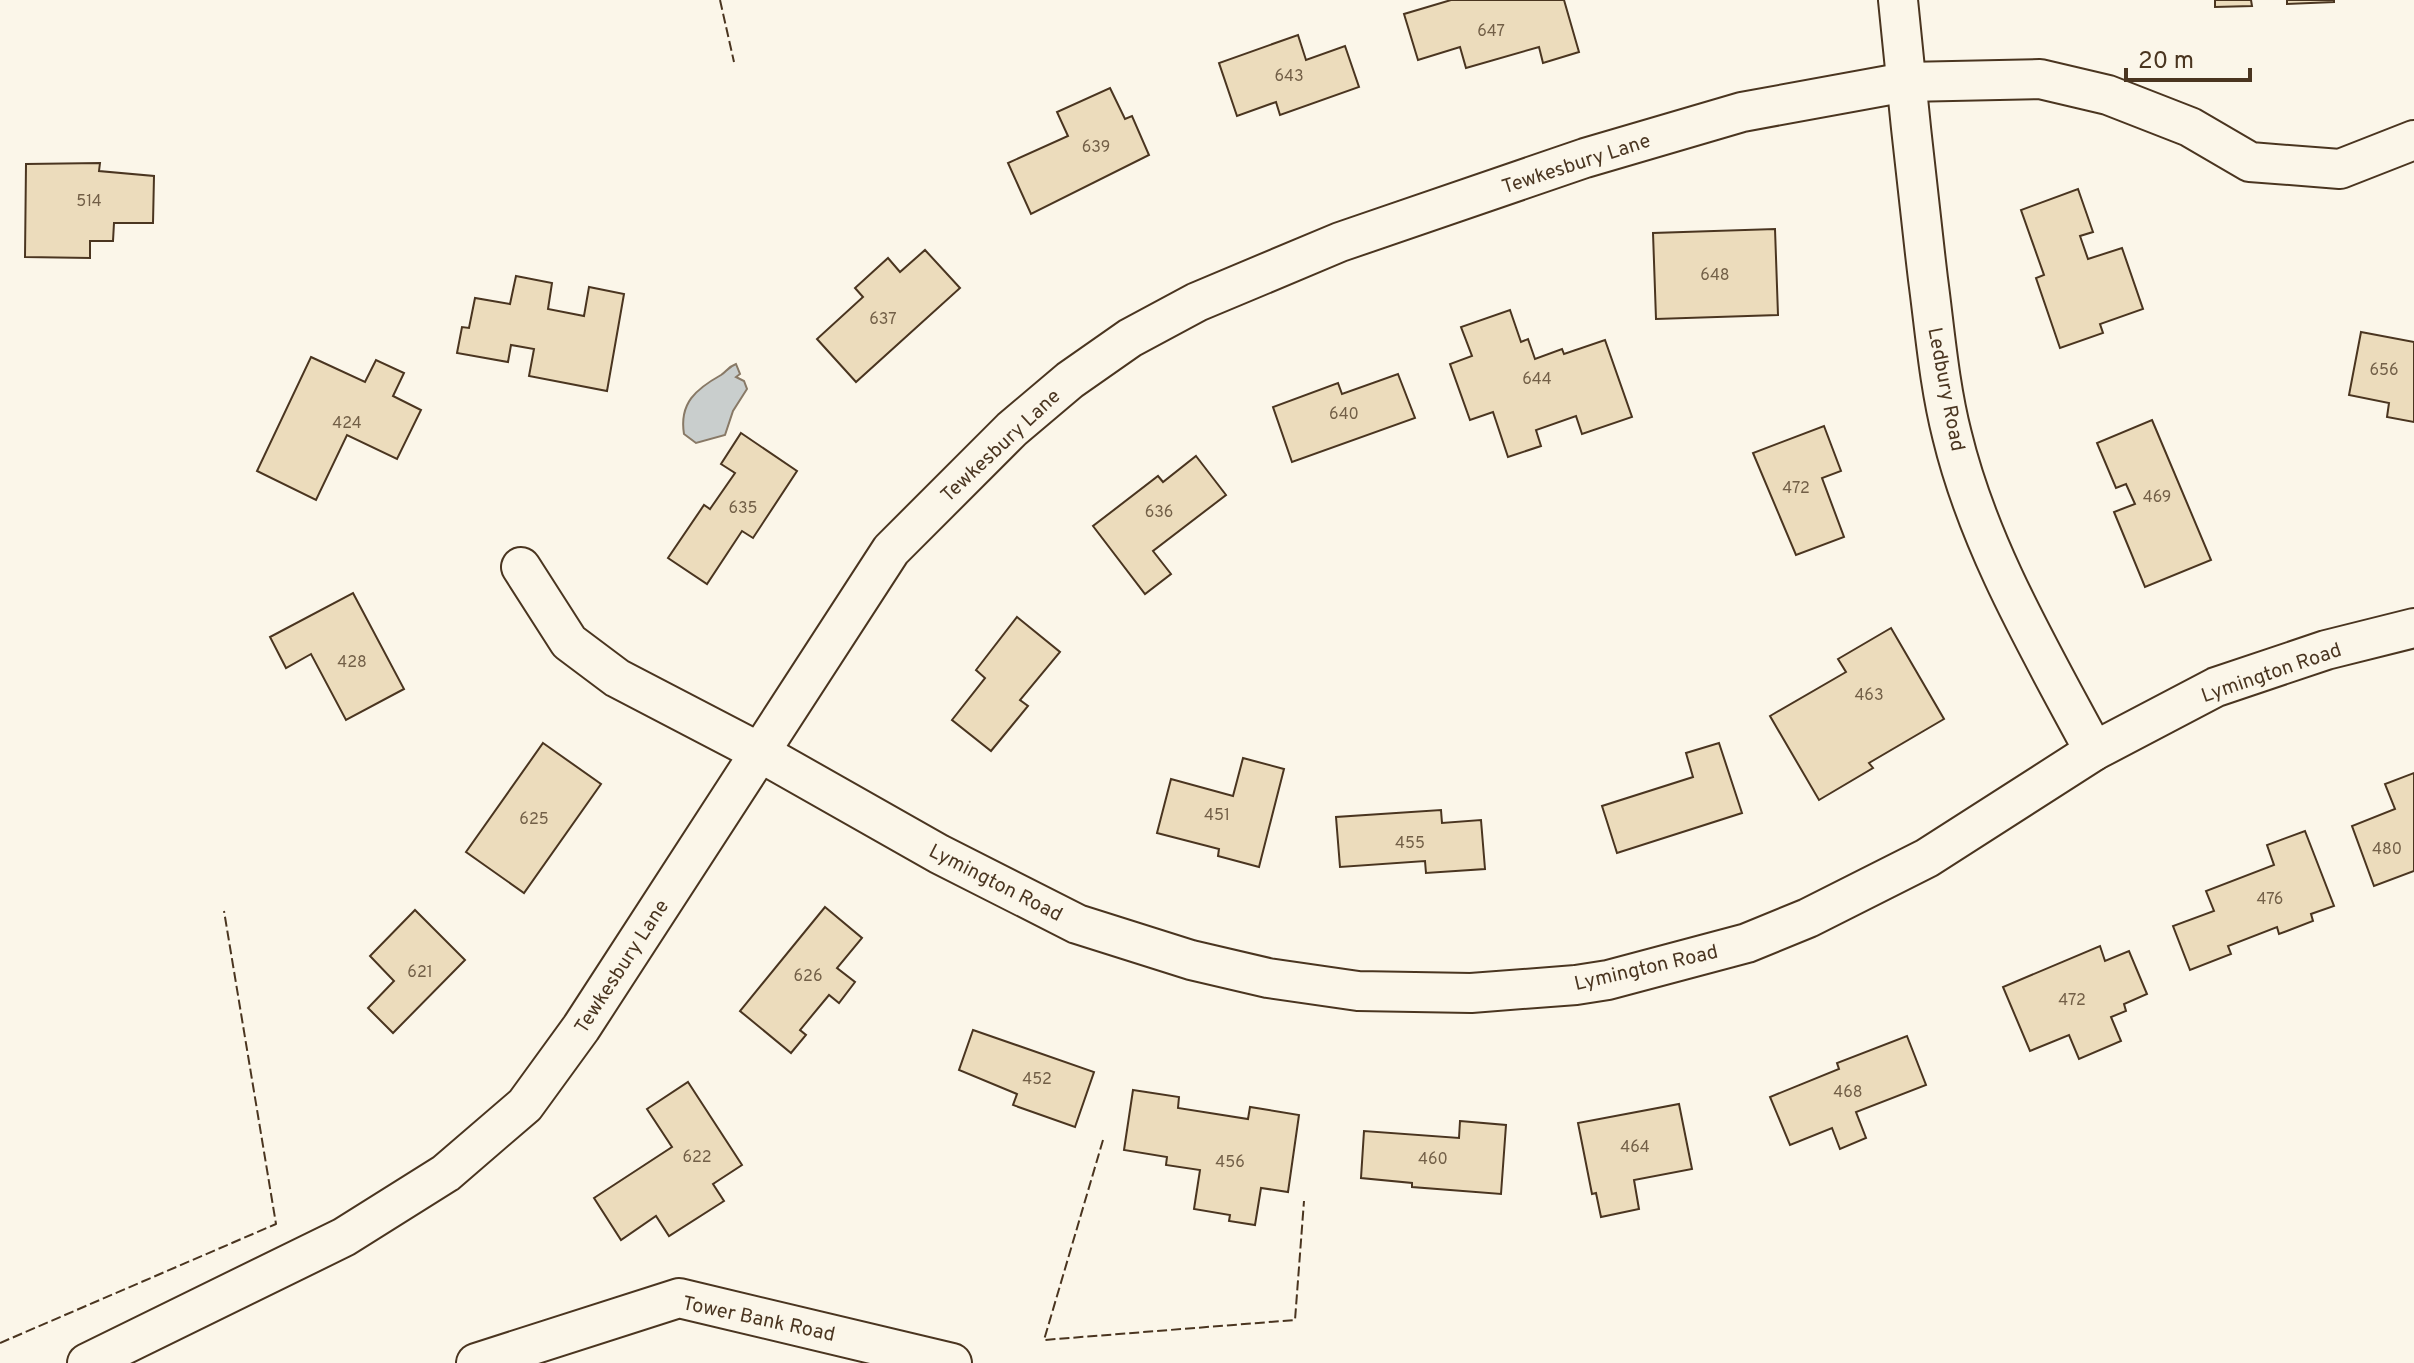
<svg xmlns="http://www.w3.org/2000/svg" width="2414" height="1363" viewBox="0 0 2414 1363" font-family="Overpass,sans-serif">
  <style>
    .water { fill: #c9cecd; stroke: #887966; stroke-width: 2 }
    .building { fill: #ecdcbc; stroke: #4a3520; stroke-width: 2 }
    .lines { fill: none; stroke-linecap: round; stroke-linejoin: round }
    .minor-casing { stroke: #4a3520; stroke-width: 42 }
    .minor { stroke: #fbf6e9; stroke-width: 38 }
    .fence { stroke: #4a3520; stroke-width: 2; stroke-dasharray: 10 4; stroke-linecap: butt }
    .labels { text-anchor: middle; stroke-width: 6; stroke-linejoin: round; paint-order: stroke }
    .number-label { font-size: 16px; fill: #725f47 }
    .street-label { font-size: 20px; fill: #4a3520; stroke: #fbf6e9 }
  </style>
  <rect width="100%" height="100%" fill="#fbf6e9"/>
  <path class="water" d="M736,364L740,374L736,377L744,381L747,389L733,411L725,435L696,443L684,434C679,403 696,389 721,375C727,371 728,367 736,364Z"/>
  <g class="building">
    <path d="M1451,0H1564L1579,52L1543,63L1539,47L1466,68L1460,47L1418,60L1404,14Z"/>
    <path d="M2215,0H2251L2252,6L2215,7Z"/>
    <path d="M2287,0H2334V2L2287,4Z"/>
    <path d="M1298,35L1306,60L1345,46L1359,87L1280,115L1276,102L1237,116L1219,63Z"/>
    <path d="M1110,88L1125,119L1132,116L1149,155L1031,214L1008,163L1068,136L1057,112Z"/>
    <path d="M100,163L99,171L154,176L153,223H114L113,241H90V258L25,257L26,164Z"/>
    <path d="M2078,189L2093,232L2080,236L2088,259L2122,248L2143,309L2100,324L2103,333L2060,348L2036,278L2044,275L2021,210Z"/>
    <path d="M1775,229L1778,315L1656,319L1653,233Z"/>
    <path d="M925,250L960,288L856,382L817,339L863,297L855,288L888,258L900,272Z"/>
    <path d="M516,276L552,283L548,309L584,316L589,287L624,294L607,391L529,376L534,349L511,345L508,362L457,353L462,327L469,328L475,298L510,304Z"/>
    <path d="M1510,310L1521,342L1528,339L1535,359L1562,349L1564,354L1605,340L1632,417L1582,434L1576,416L1536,430L1541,446L1508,457L1493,412L1470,420L1450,364L1472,356L1461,327Z"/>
    <path d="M2361,332L2414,342V422L2387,417L2389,403L2349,395Z"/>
    <path d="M311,357L365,382L376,360L404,373L393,396L421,410L397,459L347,435L316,500L257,471Z"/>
    <path d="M1398,374L1415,418L1292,462L1273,407L1338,383L1342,394Z"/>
    <path d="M2152,420L2211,560L2145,587L2114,512L2135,504L2126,484L2116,488L2097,443Z"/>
    <path d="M1824,426L1841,471L1822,478L1844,537L1796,555L1753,453Z"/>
    <path d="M741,433L797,471L753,538L742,531L707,584L668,558L704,505L710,509L735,473L721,464Z"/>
    <path d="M1196,456L1226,495L1153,551L1171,574L1145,594L1093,526L1158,476L1163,482Z"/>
    <path d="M353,593L404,689L346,720L311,654L286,668L270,637Z"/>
    <path d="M1017,617L1060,652L1020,700L1028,706L991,751L952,720L985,678L976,670Z"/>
    <path d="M1891,628L1944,719L1869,763L1873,768L1819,800L1770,716L1846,672L1838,659Z"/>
    <path d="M543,743L601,784L524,893L466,852Z"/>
    <path d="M1719,743L1742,813L1617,853L1602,806L1693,777L1686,753Z"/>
    <path d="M1243,758L1284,769L1259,867L1218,856L1219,849L1157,833L1171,779L1233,796Z"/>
    <path d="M2414,773V871L2374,886L2352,826L2395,809L2385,784Z"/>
    <path d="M1441,810L1442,823L1481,820L1485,869L1426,873L1425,861L1340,867L1336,817Z"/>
    <path d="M2305,831L2334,906L2311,914L2313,921L2279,934L2277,927L2228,946L2231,954L2190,970L2173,926L2214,911L2206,891L2274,865L2267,845Z"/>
    <path d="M825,907L862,938L837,968L855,982L839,1003L829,995L800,1030L806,1035L791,1053L740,1011Z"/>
    <path d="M415,910L465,960L393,1033L368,1008L394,981L370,956Z"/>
    <path d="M2100,946L2105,961L2129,951L2147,994L2124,1004L2126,1011L2111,1017L2121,1041L2079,1059L2069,1035L2030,1051L2003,987Z"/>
    <path d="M973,1030L1094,1072L1075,1127L1013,1105L1017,1094L959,1070Z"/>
    <path d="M1907,1036L1926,1085L1856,1112L1866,1138L1840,1149L1832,1128L1790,1145L1770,1097L1839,1069L1837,1063Z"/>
    <path d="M688,1082L742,1165L713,1184L724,1201L669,1236L656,1216L621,1240L594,1198L672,1147L647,1109Z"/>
    <path d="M1133,1090L1179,1097L1178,1108L1248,1119L1250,1107L1299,1115L1288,1192L1261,1188L1255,1225L1229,1221L1230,1215L1194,1209L1200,1170L1166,1165L1167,1157L1124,1150Z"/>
    <path d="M1679,1104L1692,1169L1634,1180L1639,1209L1601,1217L1596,1193L1592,1194L1578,1123Z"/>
    <path d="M1460,1121L1506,1125L1501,1194L1412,1187V1183L1361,1178L1364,1131L1459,1138Z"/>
  </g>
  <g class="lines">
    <g class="minor-casing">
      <g id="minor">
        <path d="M1898,0C1907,93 1917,186 1928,279C1935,331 1939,384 1952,435C1979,547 2040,650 2094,751"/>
        <path d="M521,567L569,642L617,678L759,752L939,854L1077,924L1191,960L1268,978L1358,991L1471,993L1576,985L1608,980L1747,943L1808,918L1927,858L2094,751L2216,687L2326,650L2414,628"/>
        <path d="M87,1363L344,1237L446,1173L525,1105L581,1028L891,550L1012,429L1070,380L1130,338L1197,302L1340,242L1585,158L1742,112L1906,82L2040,79L2108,95L2190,127L2250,162L2340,169L2414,140"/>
        <path d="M476,1363L679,1298L952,1363"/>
      </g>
    </g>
    <use href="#minor" class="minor"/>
    <g class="fence">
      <path d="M720,0L734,62"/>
      <path d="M1103,1140L1044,1340L1295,1320L1304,1201"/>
      <path d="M0,1343L276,1224L224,911"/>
    </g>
  </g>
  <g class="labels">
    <g class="number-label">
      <text x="1491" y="36">647</text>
      <text x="1289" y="81">643</text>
      <text x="1096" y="152">639</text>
      <text x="89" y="206">514</text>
      <text x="1715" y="280">648</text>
      <text x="883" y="324">637</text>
      <text x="2384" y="375">656</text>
      <text x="1537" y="384">644</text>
      <text x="1344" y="419">640</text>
      <text x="347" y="428">424</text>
      <text x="1796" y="493">472</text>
      <text x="2157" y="502">469</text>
      <text x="743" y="513">635</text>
      <text x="1159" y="517">636</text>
      <text x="352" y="667">428</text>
      <text x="1869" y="700">463</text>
      <text x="1217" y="820">451</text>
      <text x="534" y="824">625</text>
      <text x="1410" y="848">455</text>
      <text x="2387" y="854">480</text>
      <text x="2270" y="904">476</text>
      <text x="420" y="977">621</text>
      <text x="808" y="981">626</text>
      <text x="2072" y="1005">472</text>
      <text x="1037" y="1084">452</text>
      <text x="1848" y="1097">468</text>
      <text x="1635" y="1152">464</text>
      <text x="697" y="1162">622</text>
      <text x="1433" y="1164">460</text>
      <text x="1230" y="1167">456</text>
    </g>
    <g class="street-label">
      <text transform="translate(1576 163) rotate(-18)" y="7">Tewkesbury Lane</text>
      <text transform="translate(1947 389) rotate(79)" y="7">Ledbury Road</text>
      <text transform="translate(1000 445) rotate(-43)" y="7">Tewkesbury Lane</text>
      <text transform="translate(2271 672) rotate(-19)" y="7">Lymington Road</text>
      <text transform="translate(996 882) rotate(27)" y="7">Lymington Road</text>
      <text transform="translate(621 966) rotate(-57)" y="7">Tewkesbury Lane</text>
      <text transform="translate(1646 967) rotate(-13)" y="7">Lymington Road</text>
      <text transform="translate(759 1318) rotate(12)" y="7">Tower Bank Road</text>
    </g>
  </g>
  <path d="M2126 68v12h124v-12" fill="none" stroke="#4a3520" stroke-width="4"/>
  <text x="2138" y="68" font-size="24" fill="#4a3520" stroke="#fbf6e9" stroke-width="6" paint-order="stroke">20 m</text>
</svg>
